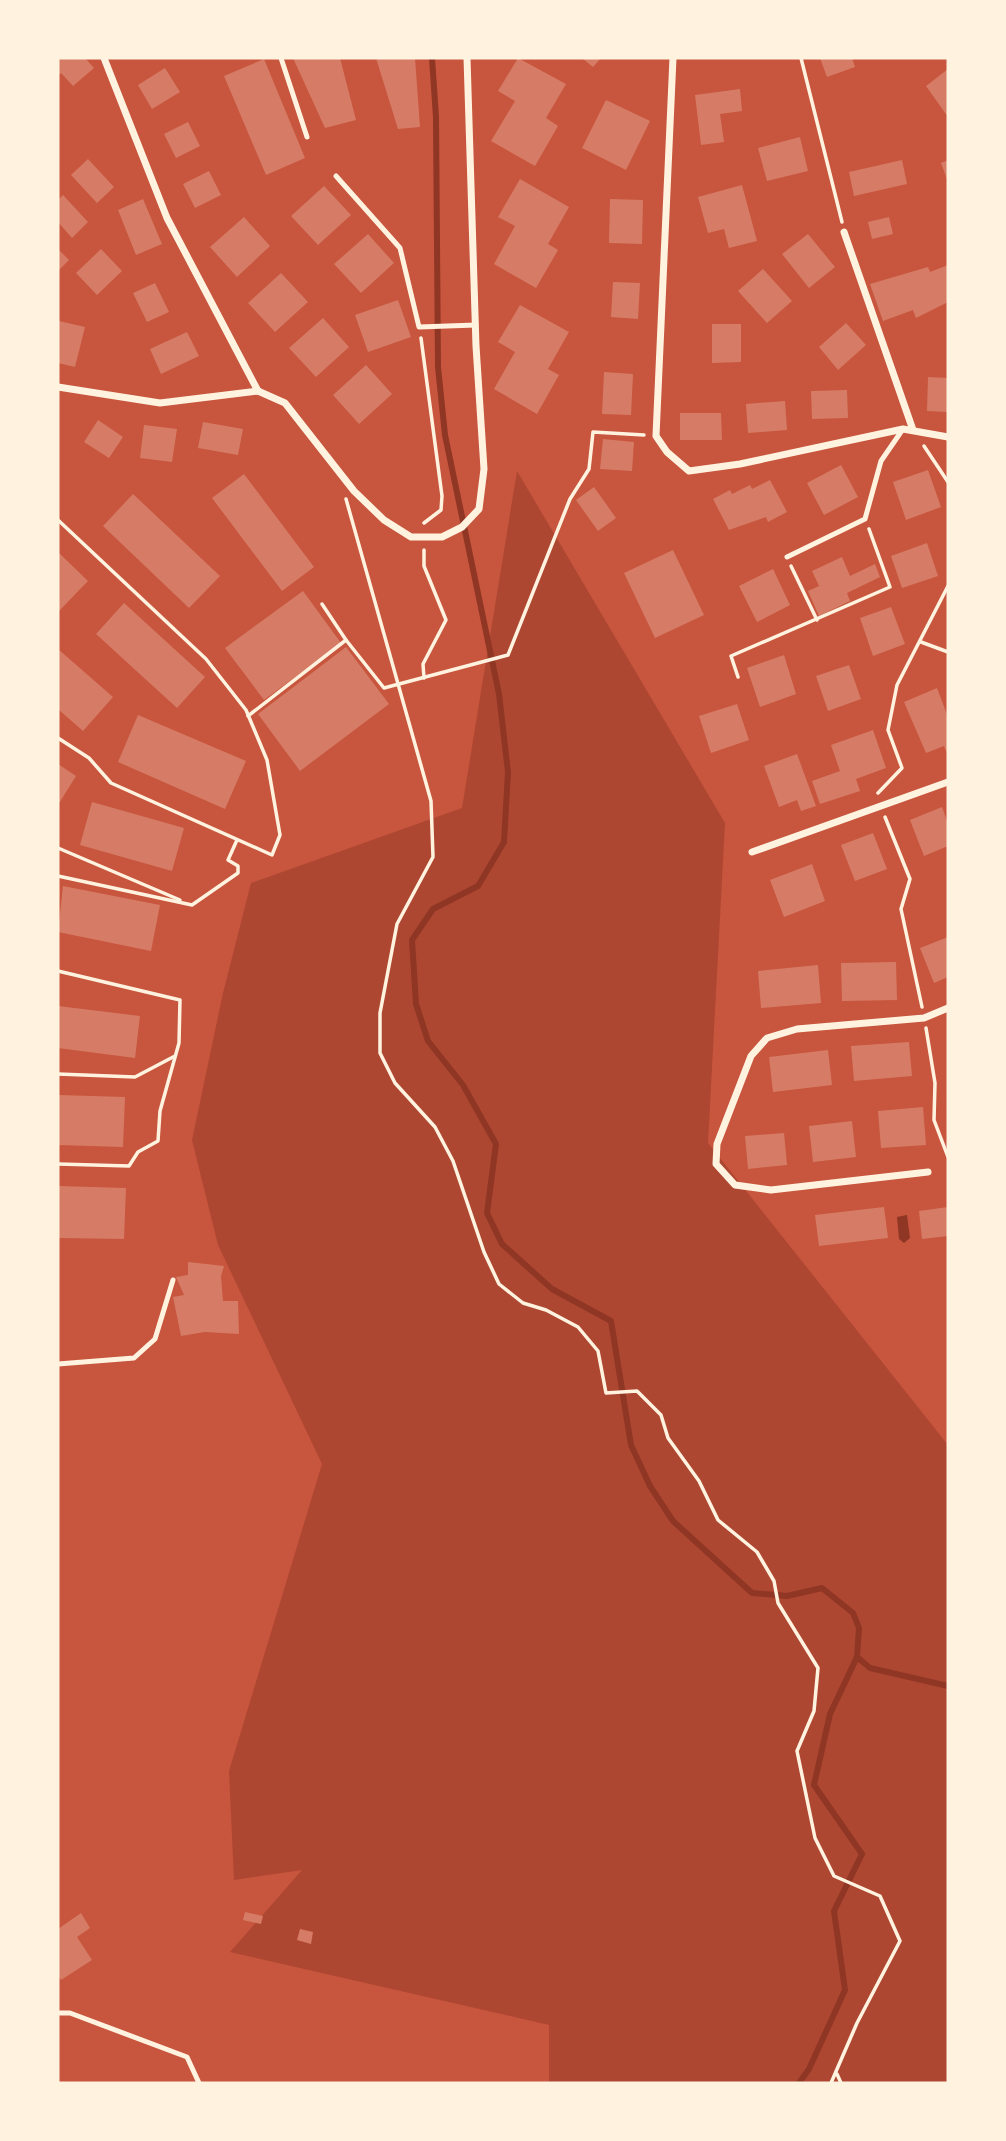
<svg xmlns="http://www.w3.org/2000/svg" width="1006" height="2141" viewBox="0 0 1006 2141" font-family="Montserrat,sans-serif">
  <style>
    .green { fill: #ae4732 }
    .water { fill: #8f3625 }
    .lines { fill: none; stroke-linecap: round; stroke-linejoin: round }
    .stream { stroke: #8f3625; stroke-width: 6 }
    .building { fill: #d67c66 }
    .path { stroke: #fff3e0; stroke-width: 3.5 }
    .service { stroke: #fff3e0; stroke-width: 5 }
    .minor { stroke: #fff3e0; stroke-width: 7 }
  </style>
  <rect width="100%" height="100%" fill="#c8553d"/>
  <path class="green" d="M517,471L725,823L708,1143L948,1445V2083H549V2025L230,1952L302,1870L234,1880L229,1771L322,1464L218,1245L192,1140L223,993L251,883L462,808Z"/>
  <path class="water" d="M907,1215L910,1238L904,1243L899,1239L897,1217Z"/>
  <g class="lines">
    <g class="stream">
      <path d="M432,58L436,117L438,367L445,435L499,694L508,772L504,842L478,886L433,909L412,940L416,1004L428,1041L463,1085L496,1144L487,1213L502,1244L552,1289L611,1321L631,1445L650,1486L673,1521L752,1593L787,1596L822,1588L853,1613L859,1628L857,1657L830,1714L814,1785L862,1854L834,1911L845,1990L809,2069L799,2083"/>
      <path d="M857,1657L870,1668L948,1686"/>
    </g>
  </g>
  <g class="building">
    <path d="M58,58H85L94,68L73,86L61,73L58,76Z"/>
    <path d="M293,58H340L356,120L325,128Z"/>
    <path d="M376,58H415L420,127L398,129Z"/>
    <path d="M518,58L566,84L546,118L558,126L535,166L491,141L515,101L498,91Z"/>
    <path d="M582,58H601L593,67Z"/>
    <path d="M820,58H852L855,67L827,77Z"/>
    <path d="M264,59L305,158L266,175L224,76Z"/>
    <path d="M165,68L180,92L152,109L138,85Z"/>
    <path d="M948,69V117L926,86Z"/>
    <path d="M740,89L742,111L720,114L724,142L701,145L695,95Z"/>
    <path d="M606,100L650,121L626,170L582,148Z"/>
    <path d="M188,122L200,146L176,158L164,134Z"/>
    <path d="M800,137L808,171L767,181L758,148Z"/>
    <path d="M88,159L114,187L97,203L71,175Z"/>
    <path d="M902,160L907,184L854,196L849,172Z"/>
    <path d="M948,160V182L941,163Z"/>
    <path d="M209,171L221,195L195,208L183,184Z"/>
    <path d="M520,179L569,207L548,244L558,250L536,288L494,264L515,226L498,217Z"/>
    <path d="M742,185L757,241L729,248L724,229L708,233L698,197Z"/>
    <path d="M324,186L351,215L318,245L291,216Z"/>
    <path d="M63,195L88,222L72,238L58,222V200Z"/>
    <path d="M143,199L162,244L136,255L118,210Z"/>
    <path d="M610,199L643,200L642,244L609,243Z"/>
    <path d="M244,217L270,246L237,277L210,247Z"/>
    <path d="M889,217L893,234L872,239L868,222Z"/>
    <path d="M368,234L394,263L361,293L334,264Z"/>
    <path d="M808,234L835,267L809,288L782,254Z"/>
    <path d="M58,249L69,260L58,271Z"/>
    <path d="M101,249L122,271L97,295L76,273Z"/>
    <path d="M948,265V302L916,318L913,310L883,321L870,284L928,267L930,272Z"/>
    <path d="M763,269L792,301L767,323L738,291Z"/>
    <path d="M281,273L308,302L275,332L248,303Z"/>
    <path d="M613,282L640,283L638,319L611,317Z"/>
    <path d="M155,283L169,312L147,322L133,293Z"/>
    <path d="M398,300L411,337L368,352L355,315Z"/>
    <path d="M520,305L569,332L548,369L559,375L537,414L494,389L515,352L498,342Z"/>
    <path d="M323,318L349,347L316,377L289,348Z"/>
    <path d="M59,321L85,327L75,367L58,363Z"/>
    <path d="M846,323L866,345L838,370L819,347Z"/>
    <path d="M712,324H741V362L712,363Z"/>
    <path d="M187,332L199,356L161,374L150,349Z"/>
    <path d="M366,365L392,394L359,424L333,395Z"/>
    <path d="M604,372L633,374L631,415L602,414Z"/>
    <path d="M928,377L948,378V412L927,411Z"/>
    <path d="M847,390L848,418L812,419L811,391Z"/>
    <path d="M785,401L787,430L748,433L746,404Z"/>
    <path d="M680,413H721L722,440H680Z"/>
    <path d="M98,420L123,437L109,458L84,442Z"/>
    <path d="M203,422L243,429L238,455L198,448Z"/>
    <path d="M144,425L177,429L172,462L140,458Z"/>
    <path d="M603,439L634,442L632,471L600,469Z"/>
    <path d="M841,465L858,497L824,515L807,483Z"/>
    <path d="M928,470L941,507L906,520L893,482Z"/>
    <path d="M244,474L314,567L282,591L212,498Z"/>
    <path d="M770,480L787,512L768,522L766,517L729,530L713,499L730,490L732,494L750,485L752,489Z"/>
    <path d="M594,487L616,518L598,531L576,500Z"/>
    <path d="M133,494L220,576L189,608L103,526Z"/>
    <path d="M927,543L938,576L902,588L891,556Z"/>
    <path d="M673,550L704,615L655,638L624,573Z"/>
    <path d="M58,552L88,581L58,612Z"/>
    <path d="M842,557L850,576L875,564L880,577L847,593L850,601L819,616L808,591L819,586L812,571Z"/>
    <path d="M773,569L790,605L757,622L739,586Z"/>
    <path d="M303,591L341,643L264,700L225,648Z"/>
    <path d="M124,603L205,677L177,708L96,634Z"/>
    <path d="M891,607L905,644L873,656L860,618Z"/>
    <path d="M346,647L389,704L300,771L258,714Z"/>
    <path d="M58,649L113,697L83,731L58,709Z"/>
    <path d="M784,655L796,694L760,707L747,668Z"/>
    <path d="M849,665L861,699L828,711L816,676Z"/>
    <path d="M937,688L948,717V756L944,746L926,753L904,702Z"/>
    <path d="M737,704L749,740L711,753L699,716Z"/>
    <path d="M138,715L246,761L225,809L118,762Z"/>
    <path d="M873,730L886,768L856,779L860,791L820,804L812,781L840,771L831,745Z"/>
    <path d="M797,754L816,806L801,811L797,800L779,807L764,766Z"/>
    <path d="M58,764L76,776L58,805Z"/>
    <path d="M92,802L184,828L172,871L80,845Z"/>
    <path d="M942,807L948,824V846L924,856L910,820Z"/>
    <path d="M873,833L887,869L855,881L841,845Z"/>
    <path d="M812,864L825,901L784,917L770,880Z"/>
    <path d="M63,886L160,905L151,951L58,932Z"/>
    <path d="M948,937V977L934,983L920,948Z"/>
    <path d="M896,962L897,1000L842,1001L841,963Z"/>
    <path d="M818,965L821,1003L761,1008L758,971Z"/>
    <path d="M58,1006L140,1016L135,1058L58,1048Z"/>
    <path d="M909,1042L912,1076L854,1081L851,1046Z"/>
    <path d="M828,1050L832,1085L773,1092L769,1057Z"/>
    <path d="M58,1095L125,1097L123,1147L58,1145Z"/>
    <path d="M923,1107L926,1145L881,1148L878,1111Z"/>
    <path d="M852,1121L856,1157L813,1162L809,1126Z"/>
    <path d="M784,1133L787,1165L748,1169L745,1136Z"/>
    <path d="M58,1186L126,1188L124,1239L58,1238Z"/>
    <path d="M884,1207L888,1238L819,1246L815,1215Z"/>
    <path d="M948,1207V1236L922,1239L919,1211Z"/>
    <path d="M188,1262L224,1266L221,1276L223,1301H238L239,1334L205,1332L181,1336L173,1297L184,1295L176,1277L188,1275Z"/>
    <path d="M245,1912L263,1916L261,1924L243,1920Z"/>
    <path d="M81,1913L90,1928L77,1937L92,1960L61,1980L58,1975V1929Z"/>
    <path d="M300,1929L313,1932L311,1944L297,1940Z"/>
  </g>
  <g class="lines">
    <g class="path">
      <path d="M801,58L842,222"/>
      <path d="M421,338L442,496L441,510L424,523"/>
      <path d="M924,446L948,482"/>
      <path d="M346,499L431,801L433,857L397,924L380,1013V1053L395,1083L435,1127L453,1161L484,1252L499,1284L523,1303L546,1310L578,1327L598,1351L606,1393L637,1391L661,1415L668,1438L699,1481L718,1520L757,1552L774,1581L778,1603L818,1668L814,1711L797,1751L815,1838L834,1876L880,1896L900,1941L857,2023L831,2083"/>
      <path d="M58,520L206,659L246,710L267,760L280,835L272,855L111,783L89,758L58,738"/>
      <path d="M791,566L817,620"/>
      <path d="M346,640L384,688L508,655L570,499L589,469L593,432L644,435"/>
      <path d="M921,642L948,652"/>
      <path d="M738,677L731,656L890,587L869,529"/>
      <path d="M424,678L423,664L446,620L424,566V550"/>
      <path d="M248,716L346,640L322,604"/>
      <path d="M878,793L902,768L888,730L897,685L948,586"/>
      <path d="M885,817L910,879L901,909L922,1007"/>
      <path d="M58,848L180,900"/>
      <path d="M58,876L192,905L238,873V866L228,860L237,840"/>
      <path d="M58,971L180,1000L179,1043L160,1111L158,1141L138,1152L129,1166L58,1164"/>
      <path d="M926,1028L935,1083L934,1120L948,1157"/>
      <path d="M58,1074L135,1077L175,1056"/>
      <path d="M837,2074L841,2083"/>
    </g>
    <g class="service">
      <path d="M281,58L307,137"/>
      <path d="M336,176L400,248L419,327L476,325"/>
      <path d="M787,557L865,519L881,461L903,429"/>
      <path d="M58,1364L134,1358L155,1339L173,1280"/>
      <path d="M58,2013H70L187,2057L199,2083"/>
    </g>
    <g class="minor">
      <path d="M104,58L167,218L258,391"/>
      <path d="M673,58L656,436L667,452L689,471L740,464L903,429L948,437"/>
      <path d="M844,232L913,430"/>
      <path d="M58,387L160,403L258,391L285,403L354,491L384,520L411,537H442L462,527L479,509L484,469L476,346L467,58"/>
      <path d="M752,852L948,782"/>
      <path d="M928,1172L771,1190L735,1185L716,1164L717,1144L751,1056L767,1038L797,1029L924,1018L948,1008"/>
    </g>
  </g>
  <rect width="1006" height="2141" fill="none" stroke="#fff3e0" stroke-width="119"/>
</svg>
